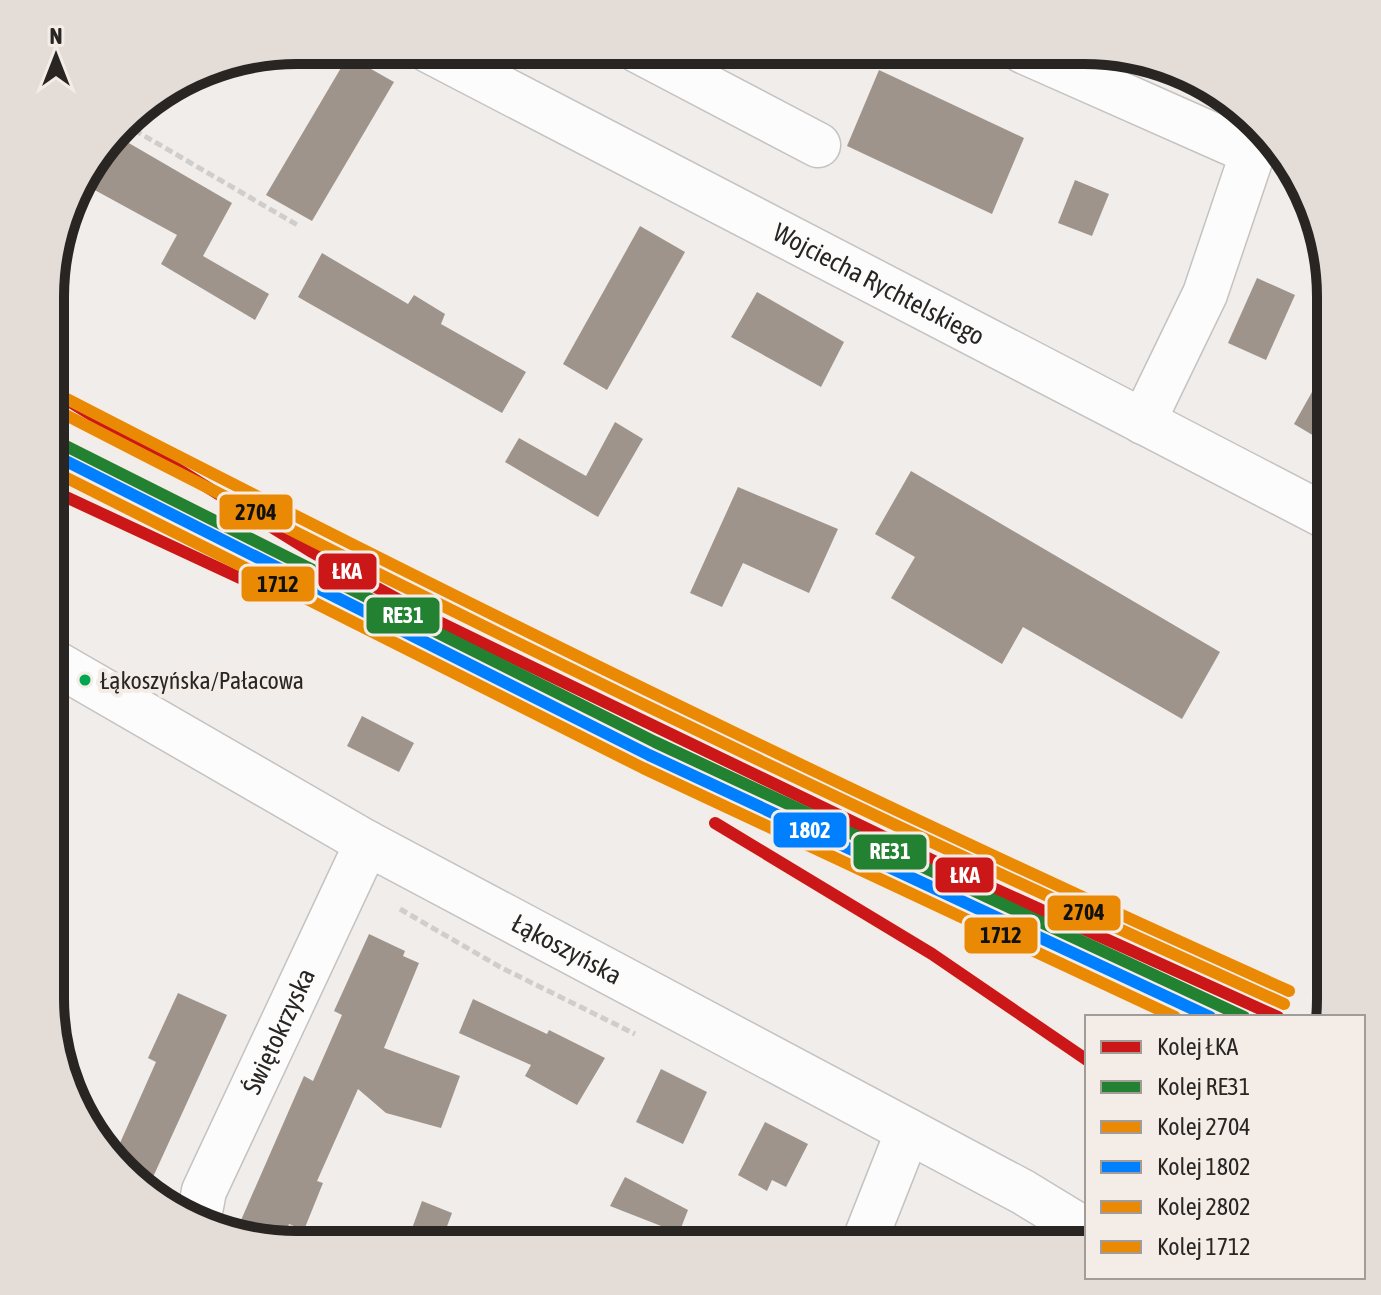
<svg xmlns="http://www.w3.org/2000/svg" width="1381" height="1295" viewBox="0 0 1381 1295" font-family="'Asap Condensed',sans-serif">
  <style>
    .building { fill: #9f948b }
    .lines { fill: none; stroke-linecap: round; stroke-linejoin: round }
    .minor-casing { stroke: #c5c3c1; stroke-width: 47 }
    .path { stroke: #cfcecd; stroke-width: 5; stroke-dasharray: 8 4; stroke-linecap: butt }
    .minor { stroke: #fdfcfc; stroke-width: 44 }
    .rail-1-casing { stroke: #f3ece7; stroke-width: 18 }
    .rail-2-casing { stroke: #f3ece7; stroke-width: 18 }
    .rail-3-casing { stroke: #f3ece7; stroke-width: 18 }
    .rail-4-casing { stroke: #f3ece7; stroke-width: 18 }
    .rail-5-casing { stroke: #f3ece7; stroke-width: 18 }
    .rail-6-casing { stroke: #f3ece7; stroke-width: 18 }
    .rail-1 { stroke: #cc1719; stroke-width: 12 }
    .rail-2 { stroke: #238132; stroke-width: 12 }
    .rail-3 { stroke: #ea8a04; stroke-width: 12 }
    .rail-4 { stroke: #0080ff; stroke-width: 12 }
    .rail-5 { stroke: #ea8a04; stroke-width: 12 }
    .rail-6 { stroke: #ea8a04; stroke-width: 12 }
    .bus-dot { fill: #00a651; stroke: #f3ece7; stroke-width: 3 }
    .labels { text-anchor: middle; stroke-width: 8; stroke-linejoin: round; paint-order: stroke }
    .bus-label { font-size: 24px; fill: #282523; stroke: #f3ece7; text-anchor: start }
    .street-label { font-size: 26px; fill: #282523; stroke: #f3ece7 }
    .rim { fill: none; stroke: #282523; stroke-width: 10 }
    .line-badge { stroke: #f3ece7; stroke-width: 3 }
    .badge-label { font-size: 22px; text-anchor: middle; font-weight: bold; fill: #fff }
    .pale-badge-label { font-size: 22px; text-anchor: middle; font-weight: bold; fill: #111 }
  </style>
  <rect width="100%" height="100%" fill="#f0edea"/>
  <g class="building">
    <path d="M348,56L394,82L312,221L266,195Z"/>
    <path d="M879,70L1024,138L992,214L847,146Z"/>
    <path d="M115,135L232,203L203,256L269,294L255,320L161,264L177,235L80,182Z"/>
    <path d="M1075,180L1109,194L1092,236L1058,223Z"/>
    <path d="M640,226L685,252L607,390L563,364Z"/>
    <path d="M322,253L408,304L414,295L445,314L441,324L526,372L502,413L298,297Z"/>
    <path d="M1257,278L1295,295L1266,360L1228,343Z"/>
    <path d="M757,292L844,342L821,387L731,337Z"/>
    <path d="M1330,360L1331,446L1294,424Z"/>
    <path d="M615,422L643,439L598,517L505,462L519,438L586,476Z"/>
    <path d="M911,471L1220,652L1182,719L1023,627L1002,664L891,598L915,557L875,534Z"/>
    <path d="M738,487L838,529L809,593L743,563L722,607L690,593Z"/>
    <path d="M362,716L414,743L399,772L347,746Z"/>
    <path d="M369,934L405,951L403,956L419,963L384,1048L460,1076L441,1128L386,1113L358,1089L317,1181L323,1183L304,1230L289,1224L282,1242L261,1237L238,1227L304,1076L313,1081L342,1015L334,1011Z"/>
    <path d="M178,993L227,1015L148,1188L112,1161L156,1062L148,1058Z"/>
    <path d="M473,999L547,1034L549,1030L605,1058L577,1105L525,1076L531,1065L459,1033Z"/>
    <path d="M661,1069L707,1092L683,1144L636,1122Z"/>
    <path d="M765,1122L808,1144L786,1187L772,1180L767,1191L738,1175Z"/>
    <path d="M625,1177L688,1210L679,1233L610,1206Z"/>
    <path d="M422,1201L452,1213L440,1245H406Z"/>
  </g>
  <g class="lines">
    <g class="minor-casing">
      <g id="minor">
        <path id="s1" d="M428,50L1331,519"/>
        <path d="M637,50L818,145"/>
        <path d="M1023,51L1251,152"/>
        <path d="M1143,422L1205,294L1261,128"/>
        <path id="s2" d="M52,661L367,843L1023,1192L1087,1231"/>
        <path id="s3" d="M198,1222L204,1191L367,843"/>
        <path d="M863,1245L908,1131"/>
      </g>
    </g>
    <g class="path">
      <path d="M366,50L393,64"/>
      <path d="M124,124L299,226"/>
      <path d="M400,909L500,967L635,1034"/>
    </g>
    <use href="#minor" class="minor"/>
    <g class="rail-1-casing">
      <g id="rail-1">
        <path d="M54,392L310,551L441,623L940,864L1278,1017"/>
        <path d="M53,491L264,589"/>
        <path d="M715,823L932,954L1087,1060"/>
      </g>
    </g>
    <g class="rail-2-casing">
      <path id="rail-2" d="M54,440L655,742L1244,1017"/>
    </g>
    <g class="rail-3-casing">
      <path id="rail-3" d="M60,412C463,620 870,818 1284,1004"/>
    </g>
    <g class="rail-4-casing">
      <path id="rail-4" d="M54,455L649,755L1210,1017"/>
    </g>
    <g class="rail-5-casing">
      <path id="rail-5" d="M67,399C470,607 876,806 1289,991"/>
    </g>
    <g class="rail-6-casing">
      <path id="rail-6" d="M53,471L643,768L1175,1017"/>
    </g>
    <use href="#rail-1" class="rail-1"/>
    <use href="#rail-2" class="rail-2"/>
    <use href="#rail-3" class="rail-3"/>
    <use href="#rail-4" class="rail-4"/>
    <use href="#rail-5" class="rail-5"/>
    <use href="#rail-6" class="rail-6"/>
  </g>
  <circle class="bus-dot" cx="85" cy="680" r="7"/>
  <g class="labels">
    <g class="bus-label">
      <text x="100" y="689">Łąkoszyńska/Pałacowa</text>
    </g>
    <g class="street-label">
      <text dy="9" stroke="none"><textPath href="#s1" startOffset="508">Wojciecha Rychtelskiego</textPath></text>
      <text dy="9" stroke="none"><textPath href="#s2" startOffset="590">Łąkoszyńska</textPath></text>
      <text dy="9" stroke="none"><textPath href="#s3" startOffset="208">Świętokrzyska</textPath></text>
    </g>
  </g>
  <path d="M0 0H1381V1295H0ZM297 64H1084A233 233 0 0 1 1317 297V998A233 233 0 0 1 1084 1231H297A233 233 0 0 1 64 998V297A233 233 0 0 1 297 64Z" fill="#e3dcd7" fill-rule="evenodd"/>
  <path class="rim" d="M297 64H1084A233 233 0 0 1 1317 297V998A233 233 0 0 1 1084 1231H297A233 233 0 0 1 64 998V297A233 233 0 0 1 297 64Z"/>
  <g class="line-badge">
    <rect x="218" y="493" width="76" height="38" rx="8" fill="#ea8a04"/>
    <rect x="317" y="552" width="61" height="39" rx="8" fill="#cc1719"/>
    <rect x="240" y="565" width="76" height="38" rx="8" fill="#ea8a04"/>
    <rect x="365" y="596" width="76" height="39" rx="8" fill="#238132"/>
    <rect x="772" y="811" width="76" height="38" rx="8" fill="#0080ff"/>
    <rect x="852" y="833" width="76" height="38" rx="8" fill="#238132"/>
    <rect x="934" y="856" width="61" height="38" rx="8" fill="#cc1719"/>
    <rect x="1046" y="894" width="76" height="38" rx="8" fill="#ea8a04"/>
    <rect x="963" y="916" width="76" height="39" rx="8" fill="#ea8a04"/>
  </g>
  <g class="badge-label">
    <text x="347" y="579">ŁKA</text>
    <text x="403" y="623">RE31</text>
    <text x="810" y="838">1802</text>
    <text x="890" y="859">RE31</text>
    <text x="965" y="883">ŁKA</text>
  </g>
  <g class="pale-badge-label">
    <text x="256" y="520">2704</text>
    <text x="278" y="592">1712</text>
    <text x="1084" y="920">2704</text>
    <text x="1001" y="943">1712</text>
  </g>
  <rect x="1085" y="1015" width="280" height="264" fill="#f3ece7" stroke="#a29c99" stroke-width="2"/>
  <rect x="1101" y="1041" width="40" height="12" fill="#cc1719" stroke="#a29c99" stroke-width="2"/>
  <text x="1157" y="1055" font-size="24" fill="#282523">Kolej ŁKA</text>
  <rect x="1101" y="1081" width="40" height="12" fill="#238132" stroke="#a29c99" stroke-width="2"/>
  <text x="1157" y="1095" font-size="24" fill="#282523">Kolej RE31</text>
  <rect x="1101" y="1121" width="40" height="12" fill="#ea8a04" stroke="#a29c99" stroke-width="2"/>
  <text x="1157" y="1135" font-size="24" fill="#282523">Kolej 2704</text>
  <rect x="1101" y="1161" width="40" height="12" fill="#0080ff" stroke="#a29c99" stroke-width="2"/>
  <text x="1157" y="1175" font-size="24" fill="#282523">Kolej 1802</text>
  <rect x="1101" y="1201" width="40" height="12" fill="#ea8a04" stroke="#a29c99" stroke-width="2"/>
  <text x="1157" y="1215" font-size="24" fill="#282523">Kolej 2802</text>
  <rect x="1101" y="1241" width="40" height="12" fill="#ea8a04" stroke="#a29c99" stroke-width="2"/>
  <text x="1157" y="1255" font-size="24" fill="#282523">Kolej 1712</text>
  <g transform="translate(56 56)" stroke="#f3ece7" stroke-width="6" paint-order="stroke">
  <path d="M0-6L14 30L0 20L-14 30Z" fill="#282523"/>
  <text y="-12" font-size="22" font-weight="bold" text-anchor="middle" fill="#282523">N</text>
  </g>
</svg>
